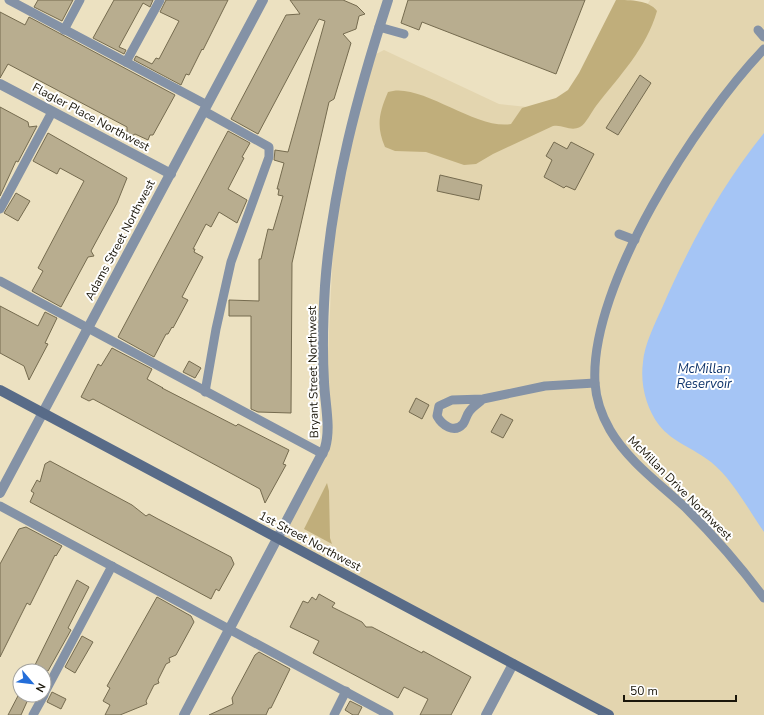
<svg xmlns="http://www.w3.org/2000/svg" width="764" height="715" viewBox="0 0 764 715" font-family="'Nunito Sans',sans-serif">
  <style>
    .built { fill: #e3d5af }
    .green { fill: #c0ae7b }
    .water { fill: #a5c5f5 }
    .building { fill: #b8ad8f; stroke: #756b4f }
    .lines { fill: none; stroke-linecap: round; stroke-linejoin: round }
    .lane { stroke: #8492a6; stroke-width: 9 }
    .street { stroke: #8492a6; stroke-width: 10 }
    .secondary { stroke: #586b88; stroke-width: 10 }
    .labels { text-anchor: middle; stroke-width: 4; stroke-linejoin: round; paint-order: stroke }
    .street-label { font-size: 12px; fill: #1a160a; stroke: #fff }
    .water-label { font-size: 13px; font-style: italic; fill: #0d336b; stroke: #fff }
  </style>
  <rect width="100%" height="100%" fill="#ece1c1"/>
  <path class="built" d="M650,0H764V715H609L279,538L323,454L335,209L370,57L384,50L499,104L566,111L617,54Z"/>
  <g class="green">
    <path d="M616,0C631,0 649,0 657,11C646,49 620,75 596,106C592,111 586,124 580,127C570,132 563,124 553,126L493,154L476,164L464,165L426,152L395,151L385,147C376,126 379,113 388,92C420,81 475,130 511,124L522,108L556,98L568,90L579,73Z"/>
    <path d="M327,483L329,491L330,538L332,544L304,529Z"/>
  </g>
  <path class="water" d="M764,133V532C748,509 733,480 711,462C695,449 672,442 659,425C646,408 640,384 643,362C644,346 655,323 662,308C689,246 721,186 764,133Z"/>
  <g class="building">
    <path d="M38,0H73L62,21L34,7Z"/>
    <path d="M114,0H153L150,7L143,3L119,47L126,50L124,54L93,38Z"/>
    <path d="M166,0H228L203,50L202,49L189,75L186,74L181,85L134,60L136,56L152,64L156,58L159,59L179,21L160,12Z"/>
    <path d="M290,0H343L357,6L365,14L359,16L356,29L343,34L351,43L334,99L329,102L292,263L291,413L258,412L251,409V316H229V300L259,301V259H261L268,229L273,230L283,196L278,195L279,189H277L284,163L274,160L275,150L288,152L325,21L319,19L258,134L231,119L286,15L300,14Z"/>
    <path d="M408,0H585L556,74L422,22L419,30L401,23Z"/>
    <path d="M0,12L25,25L29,17L175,95L153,135H150L148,140L135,134L127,139V127L8,64L0,78Z"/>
    <path d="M640,75L651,83L618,135L606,128Z"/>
    <path d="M0,107L28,122L29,127L37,126L18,162L16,161L0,196Z"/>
    <path d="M228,131L250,143L242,157L244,158L228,189L247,200L237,223L219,212L211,227L206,224L193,249H195L194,252L203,257L182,297L188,300L173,328L172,327L168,334H166L154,357L118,337Z"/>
    <path d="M48,133L127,178L117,203L91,251L94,256L88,257L61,307L32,291L43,271L38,268L84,181L60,168L57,174L33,161Z"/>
    <path d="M554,142L567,149L571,142L594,154L575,190L566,186L564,188L544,177L552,160L546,156Z"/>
    <path d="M440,175L482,185L479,200L437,191Z"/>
    <path d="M16,193L30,201L18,221L4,213Z"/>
    <path d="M0,306L38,326L45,312L57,318L45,343L48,344L29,380L24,366L0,353Z"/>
    <path d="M112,348L152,369L147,379L163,388H162L236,426L238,424L289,450L283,464L286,465L265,503L260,489L93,399L89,401L81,397L98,364L101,366Z"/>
    <path d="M189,361L201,368L195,378L183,372Z"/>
    <path d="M416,398L429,405L422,419L409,412Z"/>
    <path d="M501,414L513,420L503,438L491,432Z"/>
    <path d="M50,461L132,505L146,516L149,514L158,519L231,557L234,564L219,591L216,589L211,599L30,502L34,493L31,491L37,480L40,482L45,464Z"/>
    <path d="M26,527L62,546L56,556L55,555L30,605L27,603L0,657V564L19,529Z"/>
    <path d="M77,580L89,587L68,628L71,630L48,671H32Z"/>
    <path d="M319,594L335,603L332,607L362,622L366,627H372L422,653L423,651L471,677L451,715H420L428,699L404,687L398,698L313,653L319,641L290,627L303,601L308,603L312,597L316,600Z"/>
    <path d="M157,597L191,616L194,622L176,655L169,658L170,662L166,664L158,680L159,683L154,685L146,701L147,704L120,715H105L110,705L103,701L110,688L107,686Z"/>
    <path d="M82,636L93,642L75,673L65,667Z"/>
    <path d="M259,652L290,669L271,708H269L266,715H209L233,704L232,698L255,655Z"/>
    <path d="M20,692V695H30L21,715H8Z"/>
    <path d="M52,692L66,699L61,709L47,702Z"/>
    <path d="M350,701L362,707L358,715H353L345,710Z"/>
  </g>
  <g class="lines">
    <g class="lane">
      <path d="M9,0L207,105"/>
      <path d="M379,27L404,34"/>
      <path d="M64,30L80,0"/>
      <path d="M758,30L764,37"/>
      <path d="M764,49C698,118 589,285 595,383C596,399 602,416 610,430C628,461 660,484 686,508C714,536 741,567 764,598"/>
      <path d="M126,62L160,0"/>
      <path d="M204,111L269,147V157L231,262L216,329L205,392"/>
      <path d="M0,209L52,112"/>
      <path d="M619,234L635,240"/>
      <path d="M0,281L323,454"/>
      <path d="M483,399C479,403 472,407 469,412C466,416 466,420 463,424C454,434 442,425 437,416L439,406L452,400L483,399L545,386L595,383"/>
      <path d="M0,506L389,715"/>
      <path d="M44,694L112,566"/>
      <path d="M33,715L44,695"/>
      <path d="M334,715L346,691"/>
    </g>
    <g class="street">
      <path d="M0,84L171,174"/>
      <path d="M0,493L263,0"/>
      <path d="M184,715L325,448C331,428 325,404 324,382C322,350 323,318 325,286C332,188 358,93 388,0"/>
      <path d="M486,715L513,664"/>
    </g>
    <path class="secondary" d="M0,390L609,715"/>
  </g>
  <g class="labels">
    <g class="street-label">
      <text transform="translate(91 117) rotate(28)" y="4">Flagler Place Northwest</text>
      <text transform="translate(120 240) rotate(-62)" y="4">Adams Street Northwest</text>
      <text transform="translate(313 372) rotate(-91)" y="4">Bryant Street Northwest</text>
      <text transform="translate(680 488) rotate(45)" y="4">McMillan Drive Northwest</text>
      <text transform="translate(310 541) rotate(28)" y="4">1st Street Northwest</text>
    </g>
    <g class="water-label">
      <text x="704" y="373">McMillan<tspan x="704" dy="15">Reservoir</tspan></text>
    </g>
  </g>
  <g transform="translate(32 683) rotate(118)"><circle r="19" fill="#ffffff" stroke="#a3a29d"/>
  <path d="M0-3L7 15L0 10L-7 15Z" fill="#246ed9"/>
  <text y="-6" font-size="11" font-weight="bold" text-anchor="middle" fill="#1a160a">N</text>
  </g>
  <path d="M624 695v6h112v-6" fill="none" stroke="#1a160a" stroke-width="2"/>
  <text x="630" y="695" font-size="12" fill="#1a160a" stroke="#ffffff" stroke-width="3" paint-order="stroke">50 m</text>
</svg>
